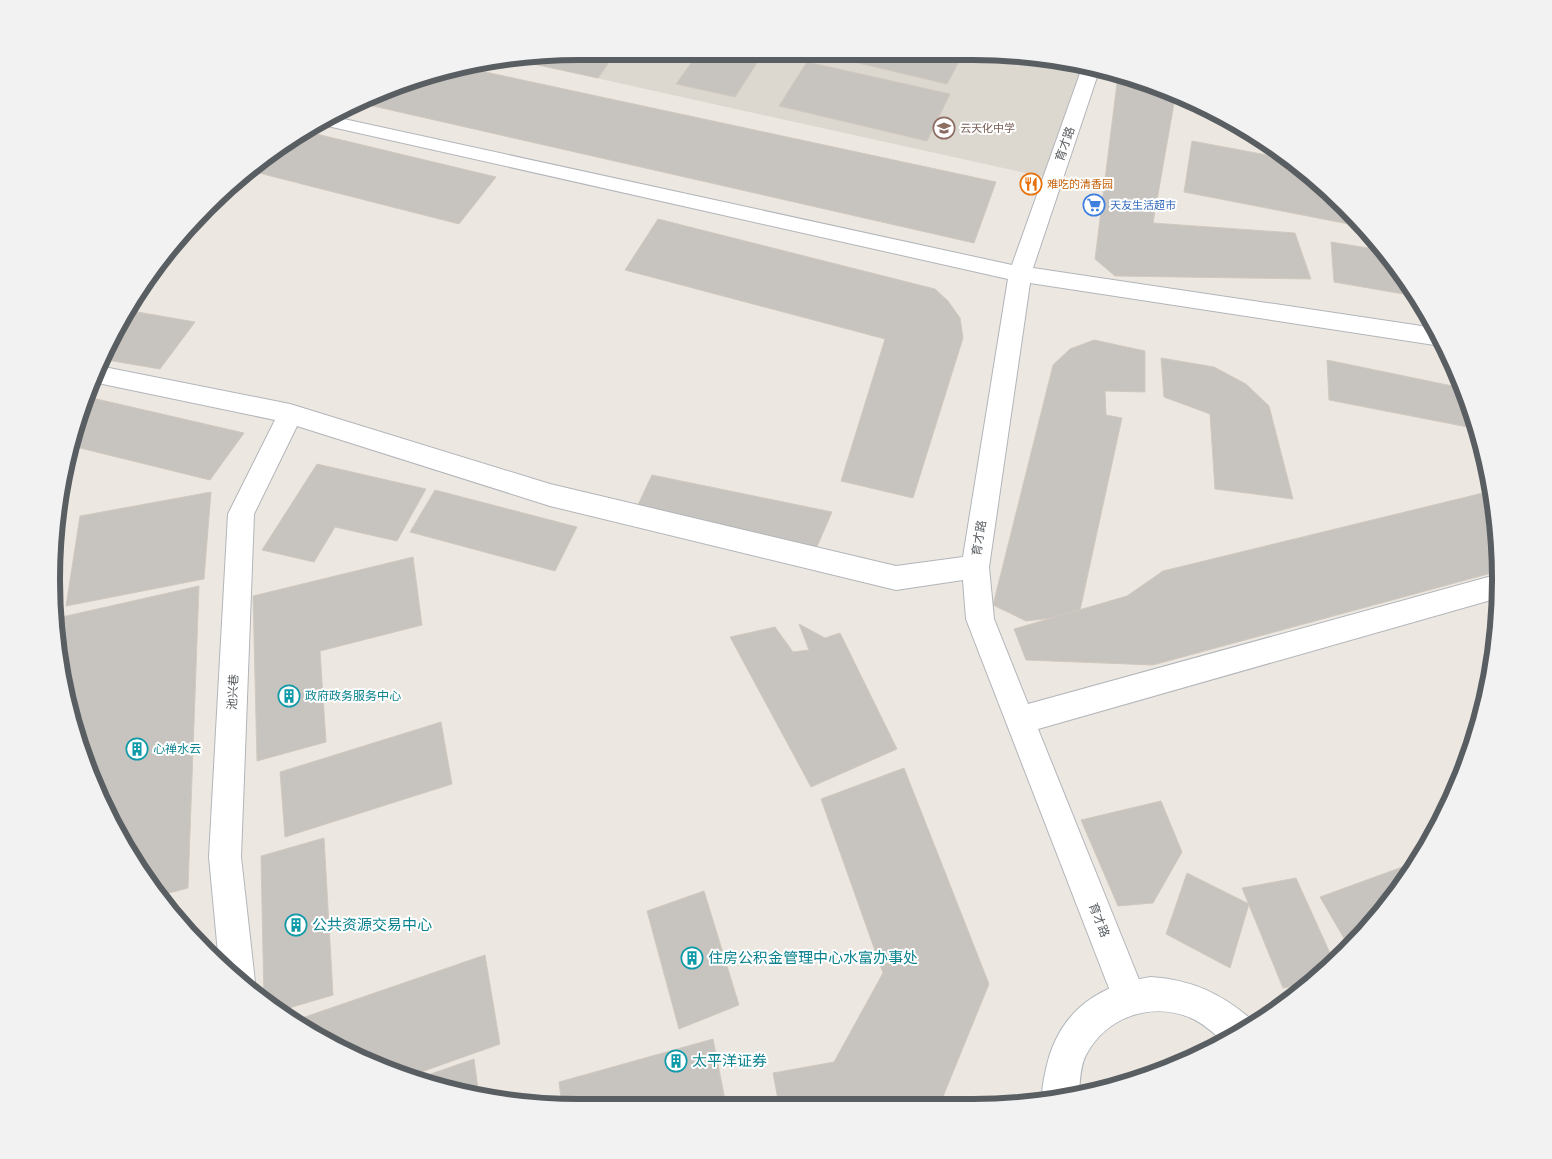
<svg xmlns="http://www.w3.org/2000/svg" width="1552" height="1159" viewBox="0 0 1552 1159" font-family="'Archivo Narrow','Noto Sans SC',sans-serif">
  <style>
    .education { fill: #dcd7cf }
    .building { fill: #c7c3be; stroke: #d1c9bf }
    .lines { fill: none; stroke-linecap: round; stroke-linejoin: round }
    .minor-casing { stroke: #b2b5b9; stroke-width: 2 }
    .secondary-casing { stroke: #b2b7bc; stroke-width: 2 }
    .minor { fill: #fff; fill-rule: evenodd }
    .secondary { fill: #fff; fill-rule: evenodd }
    .labels { text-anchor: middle; stroke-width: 4; stroke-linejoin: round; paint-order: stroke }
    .far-education-label { font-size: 11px; fill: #785e54; stroke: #fff; text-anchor: start }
    .far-food-label { font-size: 11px; fill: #c56008; stroke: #fff; text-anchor: start }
    .far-shop-label { font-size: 11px; fill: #366cbe; stroke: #fff; text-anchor: start }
    .street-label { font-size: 12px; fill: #595e62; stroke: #fff }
    .culture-label { font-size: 12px; fill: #0d838f; stroke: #fff; text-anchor: start }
    .near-culture-label { font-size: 15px; fill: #0d838f; stroke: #fff; text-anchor: start }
    .rim { fill: none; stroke: #595e62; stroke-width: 6 }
  </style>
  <rect width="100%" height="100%" fill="#ece8e1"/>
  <path class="education" d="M580,51L1007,52L1085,65L1048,178L515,60Z"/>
  <g class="building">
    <path d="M580,51H617L598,78L515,60Z"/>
    <path d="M699,52H764L735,97L676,84Z"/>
    <path d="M812,52H964L947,84Z"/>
    <path d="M807,62L950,94L927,141L779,106Z"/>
    <path d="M462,67L996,182L974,243L360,103L443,69Z"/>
    <path d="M1118,75L1134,78L1176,92L1153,223L1295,233L1311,279L1115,276L1095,259Z"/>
    <path d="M1211,111L1237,125L1210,120Z"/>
    <path d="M304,131L496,177L459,224L251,171Z"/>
    <path d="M1192,141L1288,159L1346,206L1364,227L1184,192Z"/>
    <path d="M658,219L935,289L948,301L960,318L963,338L913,498L841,481L885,339L625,270Z"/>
    <path d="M1331,242L1386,251L1415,296L1334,282Z"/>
    <path d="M126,310L195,322L160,369L101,359L106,346Z"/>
    <path d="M1094,340L1145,351V392L1105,391L1106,415L1122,418L1079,615L1026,621L993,605L1053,365L1070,349Z"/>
    <path d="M1161,358L1214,367L1246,384L1269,406L1293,499L1215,489L1210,414L1164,397Z"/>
    <path d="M1327,360L1462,388L1478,429L1329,400Z"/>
    <path d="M88,397L244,433L210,480L72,446Z"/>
    <path d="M317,464L426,489L397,541L335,527L314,562L262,550Z"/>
    <path d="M652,475L832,512L816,549L636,509Z"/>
    <path d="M435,490L577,527L555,571L410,532Z"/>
    <path d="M1491,491L1500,545L1499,571L1153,665L1026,660L1014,629L1127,596L1163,571Z"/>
    <path d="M211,492L204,579L66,606L80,516Z"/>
    <path d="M413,557L422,625L320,651L326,742L257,761L253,596Z"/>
    <path d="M199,586L188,888L158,896L91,781L69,716L53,619Z"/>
    <path d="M799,624L825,638L840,633L897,749L811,787L730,637L775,627L793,652L809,650Z"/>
    <path d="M441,722L452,784L285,837L280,772Z"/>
    <path d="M904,768L989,984L940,1104L779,1105L773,1073L834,1062L883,973L821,799Z"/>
    <path d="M1161,801L1182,852L1153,903L1118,906L1081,820Z"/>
    <path d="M324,838L333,995L279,1011L264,1000L261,856Z"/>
    <path d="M1416,862L1369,928L1349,947L1320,897Z"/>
    <path d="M1187,873L1249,904L1230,968L1166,934Z"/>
    <path d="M1296,878L1334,962L1310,983L1283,988L1242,888Z"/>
    <path d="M704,891L739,1005L679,1029L647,911Z"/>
    <path d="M485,955L500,1044L410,1076L316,1037L293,1021Z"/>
    <path d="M713,1039L726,1105L562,1106L559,1082Z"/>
    <path d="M474,1059L479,1096L443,1090L416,1079Z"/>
  </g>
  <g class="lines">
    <g class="minor-casing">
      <path id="minor" d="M1083,65L1100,68L1033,268L1435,328L1445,344L1441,346L1030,283L989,567L994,619L1028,704L1499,574L1498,598L1038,729L1146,997L1141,1009L1129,1014L1117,1009L966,619L963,580L896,590L550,506L297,426L254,514L241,857L255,982L251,991L231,977L219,964L209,857L228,514L275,420L93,382L99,366L290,404L550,484L896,566L963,557L1008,279L314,123L330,116L1012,265Z"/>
    </g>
    <g class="secondary-casing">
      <path id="secondary" d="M1151,977C1192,980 1220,993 1251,1019L1253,1022L1222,1040C1212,1032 1203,1023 1191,1018C1151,1001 1106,1017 1086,1055C1080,1066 1080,1082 1079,1093L1044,1103C1040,1093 1044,1079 1046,1069C1058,1013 1097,985 1151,977Z"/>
    </g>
    <use href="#minor" class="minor"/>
    <use href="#secondary" class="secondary"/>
  </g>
  <defs>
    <g id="school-ring" transform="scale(1.125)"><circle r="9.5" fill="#fff" stroke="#8d6e63" stroke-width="1.5"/><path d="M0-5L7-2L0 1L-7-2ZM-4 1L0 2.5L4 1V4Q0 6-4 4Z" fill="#8d6e63"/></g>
    <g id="restaurant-ring" transform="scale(1.125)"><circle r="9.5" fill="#fff" stroke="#e8710a" stroke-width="1.5"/><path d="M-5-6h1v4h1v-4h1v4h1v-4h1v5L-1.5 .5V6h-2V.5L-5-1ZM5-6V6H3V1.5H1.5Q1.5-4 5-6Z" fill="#e8710a"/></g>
    <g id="supermarket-ring" transform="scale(1.125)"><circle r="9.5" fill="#fff" stroke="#3f7fe0" stroke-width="1.5"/><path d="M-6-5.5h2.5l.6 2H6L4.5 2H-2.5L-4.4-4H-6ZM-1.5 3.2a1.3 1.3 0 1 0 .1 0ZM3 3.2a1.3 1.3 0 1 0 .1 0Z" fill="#3f7fe0"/></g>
    <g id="building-ring" transform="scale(1.125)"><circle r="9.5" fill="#fff" stroke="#0f9aa8" stroke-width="1.5"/><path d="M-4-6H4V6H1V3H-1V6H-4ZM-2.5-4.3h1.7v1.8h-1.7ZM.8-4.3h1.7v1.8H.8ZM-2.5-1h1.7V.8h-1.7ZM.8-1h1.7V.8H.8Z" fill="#0f9aa8"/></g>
  </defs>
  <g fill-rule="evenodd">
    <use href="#school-ring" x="944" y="128"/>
    <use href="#restaurant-ring" x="1031" y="184"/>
    <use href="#supermarket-ring" x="1094" y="205"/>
    <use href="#building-ring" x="289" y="696"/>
    <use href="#building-ring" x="137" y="749"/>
    <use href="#building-ring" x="296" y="925"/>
    <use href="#building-ring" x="692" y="958"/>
    <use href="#building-ring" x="676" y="1061"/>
  </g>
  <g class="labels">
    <g class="far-education-label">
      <text x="960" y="132">云天化中学</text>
    </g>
    <g class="far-food-label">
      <text x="1047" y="188">难吃的清香园</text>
    </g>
    <g class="far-shop-label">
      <text x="1110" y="209">天友生活超市</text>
    </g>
    <g class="street-label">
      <text transform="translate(1065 144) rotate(-71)" y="4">育才路</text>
      <text transform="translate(979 538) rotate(-81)" y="4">育才路</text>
      <text transform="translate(233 692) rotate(-87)" y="4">池兴巷</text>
      <text transform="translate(1099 920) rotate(69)" y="4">育才路</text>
    </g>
    <g class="culture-label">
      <text x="305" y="700">政府政务服务中心</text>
      <text x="153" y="753">心禅水云</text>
    </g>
    <g class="near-culture-label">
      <text x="312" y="930">公共资源交易中心</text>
      <text x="708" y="963">住房公积金管理中心水富办事处</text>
      <text x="692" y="1066">太平洋证券</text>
    </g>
  </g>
  <path d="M0 0H1552V1159H0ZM579 60H973A519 519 0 0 1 1492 579V580A519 519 0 0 1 973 1099H579A519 519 0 0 1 60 580V579A519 519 0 0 1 579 60Z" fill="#f2f2f2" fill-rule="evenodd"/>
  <path class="rim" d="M579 60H973A519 519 0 0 1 1492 579V580A519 519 0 0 1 973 1099H579A519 519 0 0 1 60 580V579A519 519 0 0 1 579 60Z"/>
</svg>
